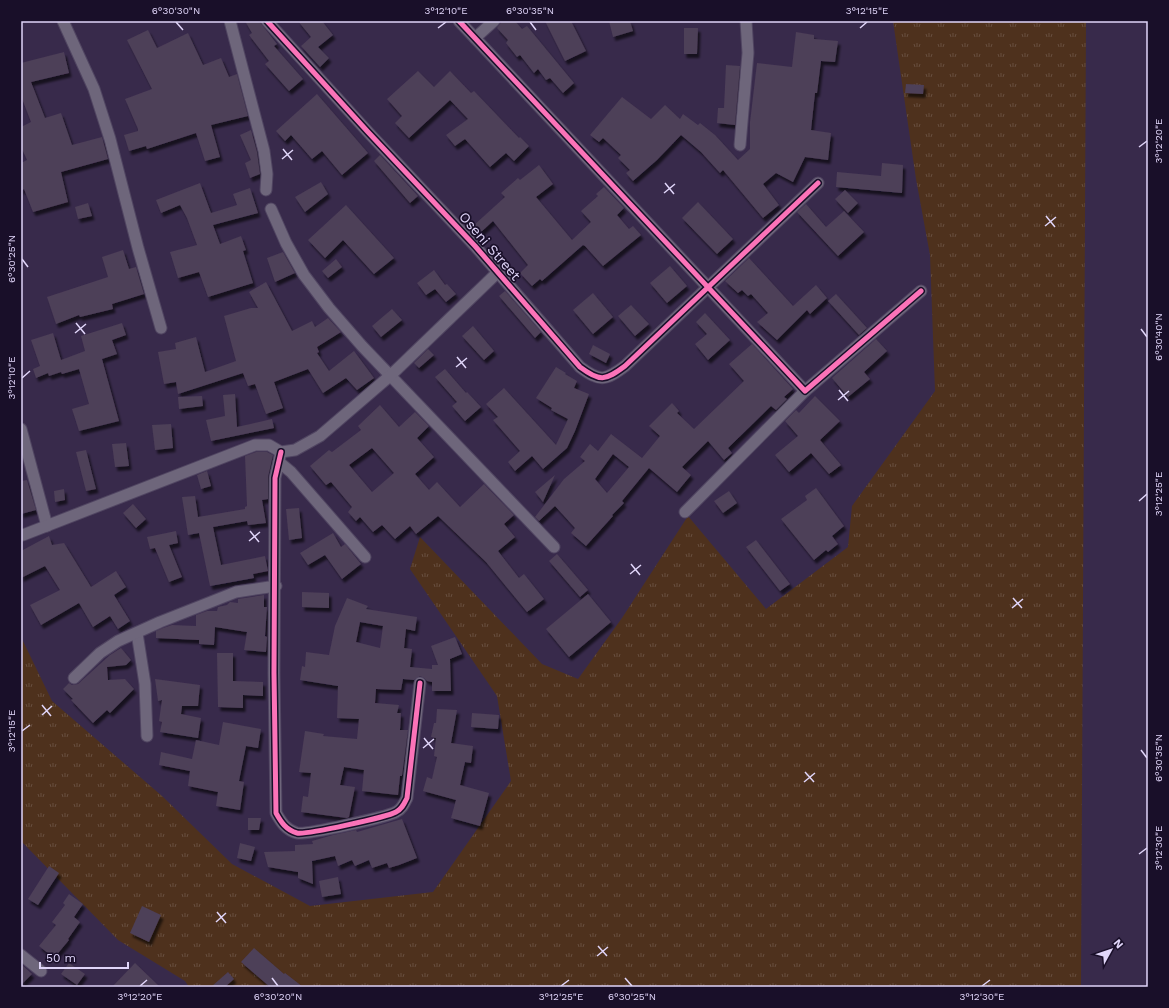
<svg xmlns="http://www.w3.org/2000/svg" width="1169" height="1008" viewBox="0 0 1169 1008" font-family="'Work Sans',sans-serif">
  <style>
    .grass { fill: url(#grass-tufts) }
    .building { fill: #4d3f58; fill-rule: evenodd; filter: url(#shadow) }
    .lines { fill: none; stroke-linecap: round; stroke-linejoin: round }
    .minor-casing { stroke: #504561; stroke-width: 13 }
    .minor { stroke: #6e667b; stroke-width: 11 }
    .cycleway-casing { stroke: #190f29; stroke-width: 8 }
    .cycleway { stroke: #fb73b8; stroke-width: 5 }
    .ticks { fill: none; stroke: #e0d5f9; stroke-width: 1.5 }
    .labels { text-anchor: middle; stroke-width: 3.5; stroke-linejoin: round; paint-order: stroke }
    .street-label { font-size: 14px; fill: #e0d5f9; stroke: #190f29 }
    .neatline { fill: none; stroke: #e0d5f9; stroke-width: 1.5 }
    .ticks-label { font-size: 10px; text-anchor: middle; fill: #e0d5f9 }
  </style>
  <defs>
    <pattern id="grass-tufts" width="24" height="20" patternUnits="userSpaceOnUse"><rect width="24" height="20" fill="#4e311d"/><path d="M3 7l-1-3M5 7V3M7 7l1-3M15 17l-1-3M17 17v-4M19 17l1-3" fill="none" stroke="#674e3f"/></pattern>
    <filter id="shadow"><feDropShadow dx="2.5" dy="4" stdDeviation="1" flood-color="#0009"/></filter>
  </defs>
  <rect width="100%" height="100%" fill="#382a4b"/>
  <path class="grass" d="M893,21H1086L1081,987H189L185,981L118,940L21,841V637L52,701L162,796L232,864L310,906L433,892L511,781L497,696L410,569L420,537L542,664L578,679L622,618L688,516L766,609L848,547L852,506L935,391L930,255L916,179Z"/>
  <g class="building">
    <path d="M245,21H259L277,44L274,46L303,79L289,91L265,64L269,61L249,35L252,33Z"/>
    <path d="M298,21H322L333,35L318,47L329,58L320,67L301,46L311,37Z"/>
    <path d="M502,21H515L522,29L527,26L574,83L563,93L550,78L546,80L538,69L534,73L520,55L517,57L506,43L508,40L497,28Z"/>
    <path d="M545,21H571L586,51L565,61Z"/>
    <path d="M609,21H630L633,31L613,37Z"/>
    <path d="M684,28H698L697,54H684Z"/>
    <path d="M148,30L157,48L188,33L203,65L221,58L229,77L237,74L248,116L211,125L220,157L205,161L196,133L147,149L146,146L129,151L124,135L138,131V129L125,99L152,89L127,40Z"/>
    <path d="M796,32L814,35V39L838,41L835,62L821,61L817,93H815L811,130L831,133L828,160L805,157L793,182L776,173L763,184L779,205L763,218L723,170L720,173L701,152L681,135L657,160L633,181L626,173L630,170L618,158L621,155L603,138L599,142L590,135L622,97L651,119L665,105L680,119L683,114L698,125L700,123L715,135L738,160L750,149V122L757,63L792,67Z"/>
    <path d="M64,52L69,73L31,82L45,118L61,113L72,145L102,137L108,159L61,172L68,202L33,212L24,189L21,191V163L27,160L21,147V127L31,122L21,96V63Z"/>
    <path d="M726,65L740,66L735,125L717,123L718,108H724Z"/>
    <path d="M418,71L434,87L450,71L471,93L474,91L519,138L520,137L529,146L514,161L506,153L490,167L465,139L455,146L446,135L468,119L450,100L409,138L395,123L402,116L387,99Z"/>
    <path d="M906,84L924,85L923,94L905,93Z"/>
    <path d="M317,94L368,153L342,175L322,151L312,159L291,135L285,141L276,131Z"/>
    <path d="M251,130L257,152L260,174L250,178L245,163L251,160L240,135Z"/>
    <path d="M380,155L418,196L410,203L374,161Z"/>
    <path d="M882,163L903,165L902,193L836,187L837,172L881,176Z"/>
    <path d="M539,165L553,184L536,197L572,240L591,222L581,211L598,196L596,194L604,187L624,208L617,215L629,229L633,226L641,235L603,266L585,246L583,245L542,281L540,279L532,286L520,273L528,265L493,221L480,233L473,226L505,197L501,193L518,178L520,180Z"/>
    <path d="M321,182L328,194L305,212L295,197Z"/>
    <path d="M200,183L211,213L237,205L233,194L250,188L258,213L213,225L220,244L241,236L246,250L243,251L253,283L208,297L199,272L178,278L170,252L197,245L187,218L180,205L161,213L156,200Z"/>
    <path d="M845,190L858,203L848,213L835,199Z"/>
    <path d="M698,202L733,239L717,254L682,218Z"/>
    <path d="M88,203L92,216L78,219L75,207Z"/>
    <path d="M806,204L826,227L844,211L864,232L838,256L797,212Z"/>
    <path d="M346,205L394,258L374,274L343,240L325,258L308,240Z"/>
    <path d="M123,250L129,269L136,267L144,294L112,304L113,309L80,317L79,315L56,324L47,297L108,277L102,257Z"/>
    <path d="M283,252L295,273L275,282L267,258Z"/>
    <path d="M749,258L793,306L816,285L827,298L810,314L807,310L777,340L757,322L768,313L751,294L748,296L742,290L738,293L725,281Z"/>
    <path d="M336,259L342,267L328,278L322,271Z"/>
    <path d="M670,266L687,286L667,303L650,283Z"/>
    <path d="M434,270L445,285L447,284L456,294L446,302L435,289L426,295L417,283Z"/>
    <path d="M266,282L292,331L312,321L315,327L328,318L341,332L317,347L319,352L317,353L329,371L354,351L374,378L357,390L346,378L323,393L308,369L274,382L283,408L266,414L255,384L248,386L243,373L178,394L176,382L164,384L158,352L176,349L175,343L196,337L205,372L236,361L224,316L251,308H258L249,292Z"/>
    <path d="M505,291L541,332L535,338L499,296Z"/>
    <path d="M593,293L613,317L593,334L573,310Z"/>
    <path d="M836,294L867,328L859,335L828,301Z"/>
    <path d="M631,305L649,324L635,336L618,316Z"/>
    <path d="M392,309L402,320L381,337L372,326Z"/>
    <path d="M705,313L730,340L708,360L695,344L707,334L696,322Z"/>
    <path d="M122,323L126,335L112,340L117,354L102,359L119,421L79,431L72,409L89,404L79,369L62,374L61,372L49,376L48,373L36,378L33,369L40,366L31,340L53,333L61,360L85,351L81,336Z"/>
    <path d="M473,326L494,351L484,360L462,336Z"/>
    <path d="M876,339L887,351L864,372L870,379L848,397L832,378Z"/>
    <path d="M752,344L793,389L784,397L787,399L776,410L771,406L728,448L732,453L724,460L708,441L682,467L691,475L677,492L649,468L622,501L624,503L612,515L613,516L586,546L571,533L575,528L555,506L539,521L535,517L564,479L585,461L580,457L590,444L598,451L611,434L642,458L660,436L649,426L672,403L679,411L677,413L694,429L744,381L729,364ZM613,454L629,467L607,493L595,479Z"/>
    <path d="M593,345L610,354L606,363L589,354Z"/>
    <path d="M428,349L434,355L419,368L414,363Z"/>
    <path d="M556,367L566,373L565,374L577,381L574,388L589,394L575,431L567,448L543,469L532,456L515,471L508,462L520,451L493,420L498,417L486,404L504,388L556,445L568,419L551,410L552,408L536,398Z"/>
    <path d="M445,369L466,393L467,392L481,407L465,421L452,406L457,402L435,377Z"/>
    <path d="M235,394L237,427L272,419L274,428L211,441L206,420L225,416L223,395Z"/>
    <path d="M202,396L203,406L179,409L178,397Z"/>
    <path d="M815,396L840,421L820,440L841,465L829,474L811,453L789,472L775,455L798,436L785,421L796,410L799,413Z"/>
    <path d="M380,405L399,427L415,412L429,426L417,438L434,457L415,474L429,490L437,482L460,507L484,484L514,515L504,524L515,537L498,551L519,578L524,574L544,599L527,612L486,562L438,516L416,534L410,526L395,539L382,525L373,532L360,517L356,521L348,512L352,507L331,482L326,485L310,466L329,450L332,452L361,430L358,426ZM372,448L394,473L372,492L349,465Z"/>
    <path d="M171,424L173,448L155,450L152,425Z"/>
    <path d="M126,443L129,466L115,467L112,444Z"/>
    <path d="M86,450L96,489L86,491L76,452Z"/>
    <path d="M256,452H267L273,455L268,477V499L262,500L266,523L248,525L247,521L213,527L221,565L265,556L268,571L253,574L254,578L210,586L199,533L188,535L182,497L195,496L198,517L245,509V507L247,506L245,456Z"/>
    <path d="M207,471L211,486L201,489L197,475Z"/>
    <path d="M555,475L543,502L535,492Z"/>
    <path d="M27,480L36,510L21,514V481Z"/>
    <path d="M816,488L844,526L832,536L838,544L828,552L826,550L814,560L781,519L807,500L805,496Z"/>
    <path d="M64,489L65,500L55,502L54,491Z"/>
    <path d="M729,491L737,503L723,513L714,501Z"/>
    <path d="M133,504L146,519L136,528L123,513Z"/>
    <path d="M299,508L302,538L289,540L286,509Z"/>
    <path d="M176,531L178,543L169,545L182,577L169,582L155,548L150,549L147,537Z"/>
    <path d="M333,533L341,547L345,544L361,564L342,579L325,555L308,565L300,553Z"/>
    <path d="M49,536L52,545L64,543L91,587L116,571L126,587L114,595L130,621L118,629L110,616L93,627L79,603L41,625L30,605L60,590L45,566L21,578V551Z"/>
    <path d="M756,540L790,584L780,591L746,547Z"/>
    <path d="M557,554L588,590L580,597L549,561Z"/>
    <path d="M302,592L329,593V608L302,607Z"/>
    <path d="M588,594L611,622L569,657L546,629Z"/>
    <path d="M264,595V607H267L265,636L267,637L266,652L244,650L247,632L215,627L214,645L199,644V640L156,638V631L163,628L172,625L196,626V615L207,611H217L218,607L227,605L230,602L238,603V599Z"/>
    <path d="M347,598L368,606L366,609L417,617L415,631L406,629L404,648L412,649L410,667L432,669V665H438L431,646L455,637L462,654L450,659L451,691H432V682L427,681L424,678L420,676L414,680L403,679L401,690L376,689L375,703L399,705L397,713H401L400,730H408L402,776H400L398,795L362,791L364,770L344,767L340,785L355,787L349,817L347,818L301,812L303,796L308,797L311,773L299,772L305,731L324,734L323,736L357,739L359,719L337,718L338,686L300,680L302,666L305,667L306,652L329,655L335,626ZM360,622L383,626L380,648L356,642Z"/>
    <path d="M121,648L131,660L126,665L107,667L108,680L125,679L134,689L110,713L107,710L93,723L71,700L73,699L63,689L69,683L72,685L78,684L110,655Z"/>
    <path d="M217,653H233V681L263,682V696L243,695V708L218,707Z"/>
    <path d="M155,679L200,685L198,706H182L181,714L201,718L198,738L160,732L162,722L159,721L162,700L158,701Z"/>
    <path d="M437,709L457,710L451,743L473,746L471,763L465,762L460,785L489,793L480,826L451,818L456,800L423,791L427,777L432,779L437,757L434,756L436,738L431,737L434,723H436Z"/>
    <path d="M472,713L499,715L498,729L471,727Z"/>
    <path d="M223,722L261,729L258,748L246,746L239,781L244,782L240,810L216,806L218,792L188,786L190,771L159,765L161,752L192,759L196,740L219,745Z"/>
    <path d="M248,818H261L259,830H248Z"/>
    <path d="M402,819L417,858L399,865L389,868L387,863L372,868L369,860L355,866L352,860L338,866L335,856L312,861L313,884L298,878V872L268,867L264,852L295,851V845L313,844L312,841L333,835L356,830L357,832Z"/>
    <path d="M240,843L255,847L251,861L237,858Z"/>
    <path d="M49,866L59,873L38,905L28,899Z"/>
    <path d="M338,877L341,894L322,897L319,881Z"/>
    <path d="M69,894L83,904L74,917L80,922L68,939L69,940L54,958L39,946L56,925L52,922L65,905L63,903Z"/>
    <path d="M142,906L161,915L149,942L130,933Z"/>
    <path d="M254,948L284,974L285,973L303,987H270L241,962Z"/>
    <path d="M69,963L85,974L77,985L61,974Z"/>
    <path d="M135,963L160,987H112Z"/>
    <path d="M21,964L32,974L21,985Z"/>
    <path d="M228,972L234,979L225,987H211Z"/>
  </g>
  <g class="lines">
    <g class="minor-casing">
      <g id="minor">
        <path d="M63,21L94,89L110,139L138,248L161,328"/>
        <path d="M230,21L264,151L267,174L266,190"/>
        <path d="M267,21L368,132L475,246L580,367C600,382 605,381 625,366L818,183"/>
        <path d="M459,21L805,391L921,291"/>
        <path d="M475,38L494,21"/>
        <path d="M740,145L748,53L746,21"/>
        <path d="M271,209L286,243L304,275L329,308L362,346L554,547"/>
        <path d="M21,429L47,526"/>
        <path d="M281,452L275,478L274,673L276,813C281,822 286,830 297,833C306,835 387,817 396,812C402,809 404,804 407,798L420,683"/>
        <path d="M279,462L291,472L365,557"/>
        <path d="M685,512L805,391"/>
        <path d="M23,535L255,445H269L281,452L295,450L320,436L391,375L497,273"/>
        <path d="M137,633L145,684L147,736"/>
        <path d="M74,678L100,653L118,641L160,622L236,592L276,586"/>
        <path d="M21,955L41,971"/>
      </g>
    </g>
    <use href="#minor" class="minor"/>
    <g class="cycleway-casing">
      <g id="cycleway">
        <path d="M267,21L368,132L475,246L580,367C600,382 605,381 625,366L818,183"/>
        <path d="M459,21L805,391L921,291"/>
        <path d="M281,452L275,478L274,673L276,813C281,822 286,830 297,833C306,835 387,817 396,812C402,809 404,804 407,798L420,683"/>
      </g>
    </g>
    <use href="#cycleway" class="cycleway"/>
  </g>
  <path class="ticks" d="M176,22L183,30M530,22L536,30M438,28L446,22M860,28L867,22M1139,147L1147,141M283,149L292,160M282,159L293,150M665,183L674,194M664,193L675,184M1046,216L1055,227M1045,226L1056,217M22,259L28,267M76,323L85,334M1141,329L1147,337M75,333L86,324M457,357L466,368M456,367L467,358M22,378L30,371M839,390L848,401M838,400L849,391M1139,501L1147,494M250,531L259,542M249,541L260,532M631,564L640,575M630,574L641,565M1013,598L1022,608M1012,608L1023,599M42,705L51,716M42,715L52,706M22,731L30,725M424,738L433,749M423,748L434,739M1141,750L1147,758M805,772L814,782M804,782L815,773M1139,854L1147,848M217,912L226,923M216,922L226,913M598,946L607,956M597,956L608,947M272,978L278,986M625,978L632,986M140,986L147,980M561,986L569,980M982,986L990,980"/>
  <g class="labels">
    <g class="street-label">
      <text transform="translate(490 246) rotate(49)" y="5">Oseni Street</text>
    </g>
  </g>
  <rect width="1169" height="1008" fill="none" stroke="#190f29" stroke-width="44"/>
  <g transform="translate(1111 950) rotate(50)" stroke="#190f29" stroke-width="3" paint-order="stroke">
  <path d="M0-3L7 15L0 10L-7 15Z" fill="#e0d5f9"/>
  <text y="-6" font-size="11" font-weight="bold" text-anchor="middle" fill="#e0d5f9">N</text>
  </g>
  <path d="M40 962v6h88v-6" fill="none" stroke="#e0d5f9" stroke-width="2"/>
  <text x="46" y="962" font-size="12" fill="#e0d5f9" stroke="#190f29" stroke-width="3" paint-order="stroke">50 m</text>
  <rect x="22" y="22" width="1125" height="964" class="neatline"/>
  <g class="ticks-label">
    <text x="176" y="14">6°30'30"N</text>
    <text x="446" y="14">3°12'10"E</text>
    <text x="530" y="14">6°30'35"N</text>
    <text x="867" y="14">3°12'15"E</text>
    <text transform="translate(1158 141) rotate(-90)" y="4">3°12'20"E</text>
    <text transform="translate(11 259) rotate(-90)" y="4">6°30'25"N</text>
    <text transform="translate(1158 337) rotate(-90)" y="4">6°30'40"N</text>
    <text transform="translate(11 378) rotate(-90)" y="4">3°12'10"E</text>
    <text transform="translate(1158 494) rotate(-90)" y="4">3°12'25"E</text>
    <text transform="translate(11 731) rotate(-90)" y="4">3°12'15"E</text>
    <text transform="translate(1158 758) rotate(-90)" y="4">6°30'35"N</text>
    <text transform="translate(1158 848) rotate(-90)" y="4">3°12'30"E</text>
    <text x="140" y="1000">3°12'20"E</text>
    <text x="278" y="1000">6°30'20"N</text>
    <text x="561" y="1000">3°12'25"E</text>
    <text x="632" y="1000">6°30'25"N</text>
    <text x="982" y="1000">3°12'30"E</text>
  </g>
</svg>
